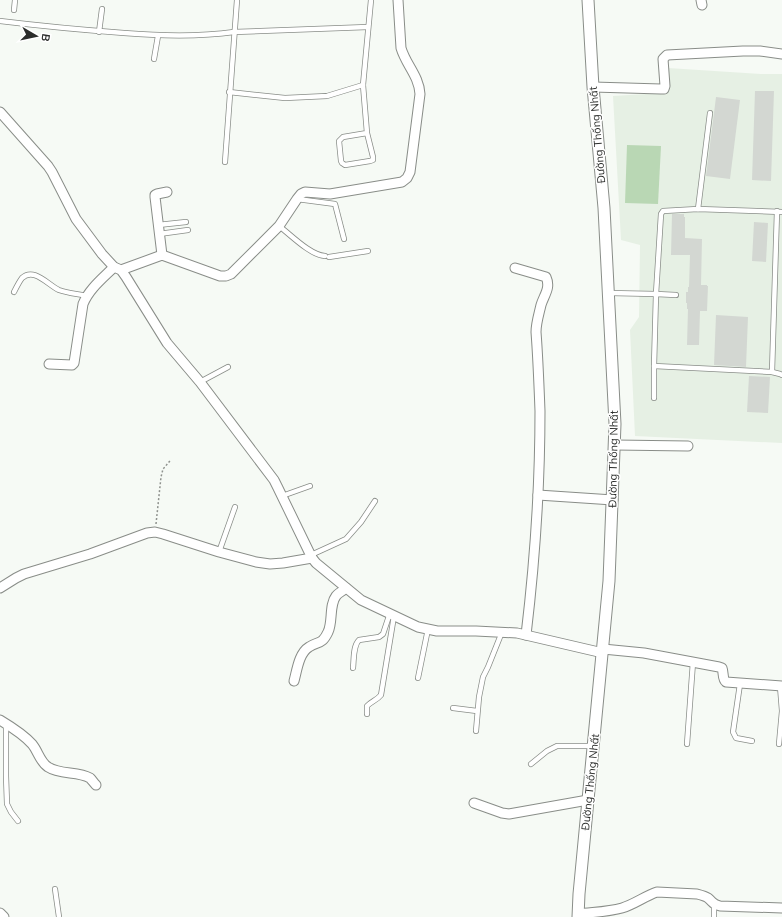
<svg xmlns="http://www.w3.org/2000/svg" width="782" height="917" viewBox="0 0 782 917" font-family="Mulish,sans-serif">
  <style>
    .built { fill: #e6f0e4 }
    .green { fill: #b9d7b4 }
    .building { fill: #d3d7d2 }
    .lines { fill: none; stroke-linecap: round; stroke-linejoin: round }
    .service-casing { stroke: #898d88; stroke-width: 6 }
    .minor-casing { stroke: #898d88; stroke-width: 11 }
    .tertiary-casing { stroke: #898d88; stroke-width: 13 }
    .path { stroke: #8f928e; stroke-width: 1.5; stroke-dasharray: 2 2; stroke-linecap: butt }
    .service { stroke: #fff; stroke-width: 4.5 }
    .minor { stroke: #fff; stroke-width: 9 }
    .tertiary { stroke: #fff; stroke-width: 11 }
    .labels { text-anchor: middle; stroke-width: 3; stroke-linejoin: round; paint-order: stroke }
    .street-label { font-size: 11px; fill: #2a2c2a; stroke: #fff }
  </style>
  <rect width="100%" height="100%" fill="#f6faf5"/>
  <path class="built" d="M668,68L761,74H782V443L635,436L630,330L639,317L640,245L621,240L613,96L662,93Z"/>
  <path class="green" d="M627,145L661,146L658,204L625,203Z"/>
  <g class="building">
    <path d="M755,91H774L771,181L752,180Z"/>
    <path d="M716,97L740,100L730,179L706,176Z"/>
    <path d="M672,214H684V217H685V238L702,239L701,285H707V286H708L707,311H700L699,345H687L688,309H687V303H686V292H688V287H689L690,255H671Z"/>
    <path d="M754,222L768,223L766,262L752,261Z"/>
    <path d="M716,315L748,317L746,367L714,365Z"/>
    <path d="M749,376L770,377L768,413L747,412Z"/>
  </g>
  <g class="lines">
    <g class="service-casing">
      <g id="service">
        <path d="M14,10L15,0"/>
        <path d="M0,21C41,26 83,30 124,33C161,36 198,37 234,32L368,27"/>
        <path d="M99,32L102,9"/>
        <path d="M154,59L158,36"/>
        <path d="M229,92L285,98L327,96L363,85"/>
        <path d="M367,133L343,137L339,141L341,161L342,163L345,165L370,161L373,160V157L367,133L363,85L371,0"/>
        <path d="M225,162L237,0"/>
        <path d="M297,199L335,204L344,239"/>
        <path d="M698,209L710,113"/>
        <path d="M158,225L186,222"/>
        <path d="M279,226C291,235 310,255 325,256"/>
        <path d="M159,234L188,230"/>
        <path d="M329,257L368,251"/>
        <path d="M14,292C16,288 19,282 22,278C34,267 48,285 59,290C67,293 78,294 87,296"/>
        <path d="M609,293L656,294L661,214L663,211L698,209L782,212"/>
        <path d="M676,295L656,294L654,366L772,372L780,374L782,375"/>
        <path d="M654,366V398"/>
        <path d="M772,372L777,211"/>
        <path d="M200,382L228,367"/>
        <path d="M282,496L310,486"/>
        <path d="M219,552L235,507"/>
        <path d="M311,555L346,539L361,522L375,501"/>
        <path d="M353,668C354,659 353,646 359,640L379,637L383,634L390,613"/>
        <path d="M418,678L428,629"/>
        <path d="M740,684L733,732L736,738L752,741"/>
        <path d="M453,708L477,711"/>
        <path d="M367,714V706C372,701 377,700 381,695L394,616"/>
        <path d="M6,723V776L7,804L11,812L18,821"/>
        <path d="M476,731L479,697L483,677L488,667L502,632"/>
        <path d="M687,744L693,662"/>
        <path d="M779,744L782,711L780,686"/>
        <path d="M531,764L547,751L557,746H592"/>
        <path d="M55,889L59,917"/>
        <path d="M714,904V917"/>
      </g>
    </g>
    <g class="minor-casing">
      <g id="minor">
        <path d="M701,0L702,5"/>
        <path d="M593,87L661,89H664L665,86L663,59L667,55L743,51H760L782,54"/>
        <path d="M0,112L48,166L52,172L76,219L102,254L114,267L121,270L126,277L167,343L200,382L274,480L278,488L312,558L316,563L361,600L418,627L437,631H476L517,633L603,653"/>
        <path d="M162,255L155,197V195L157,194L167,192"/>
        <path d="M515,268L546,277C551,288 544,295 541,305C539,314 536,323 536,332C538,358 539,385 540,411C540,486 535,560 526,635"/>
        <path d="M121,270L162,255L220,276H226L231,274L279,226L297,199L301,194L305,192L330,194L402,182L407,178L410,172L420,94C419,76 406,65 401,48L398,0"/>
        <path d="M49,364L72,365L74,363L83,304C89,289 103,278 114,267"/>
        <path d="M615,445L688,446"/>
        <path d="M538,495L613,500"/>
        <path d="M0,588L16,578L24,574L90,554L147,533L155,532L163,534L219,552L256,562L270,564L283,563L312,558"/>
        <path d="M603,649L644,653L719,667L722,668C724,673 722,679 726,682L782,686"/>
        <path d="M294,681C297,670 299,653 309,647C318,641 322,645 328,632C333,622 329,605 336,596C338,593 343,591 346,588"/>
        <path d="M0,720C10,726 24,735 32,744C38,751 40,762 48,767C60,775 78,771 90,778C92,780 94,783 96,785"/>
        <path d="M474,803L502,813L509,814L588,800"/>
        <path d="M0,913L4,917"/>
        <path d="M578,914C593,912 608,912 622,908C635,904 645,896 657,892L697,894C701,895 705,896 708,898C714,903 712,904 720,906L782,908"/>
      </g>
    </g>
    <g class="tertiary-casing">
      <path id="tertiary" d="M578,917L579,894L609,581L615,424L604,208L593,87L588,0"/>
    </g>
    <path class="path" d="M156,524L161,477L163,469L170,461"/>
    <use href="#service" class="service"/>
    <use href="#minor" class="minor"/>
    <use href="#tertiary" class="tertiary"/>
  </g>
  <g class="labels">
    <g class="street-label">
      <text transform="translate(597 135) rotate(-95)" y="4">Đường Thống Nhất</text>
      <text transform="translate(613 459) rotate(-89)" y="4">Đường Thống Nhất</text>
      <text transform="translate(590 782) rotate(-84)" y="4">Đường Thống Nhất</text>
    </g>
  </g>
  <g transform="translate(36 36) rotate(99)" stroke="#ffffff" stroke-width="3" paint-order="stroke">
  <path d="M0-3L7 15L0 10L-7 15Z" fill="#2a2c2a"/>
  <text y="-6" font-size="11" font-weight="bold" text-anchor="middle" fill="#2a2c2a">B</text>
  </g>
</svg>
